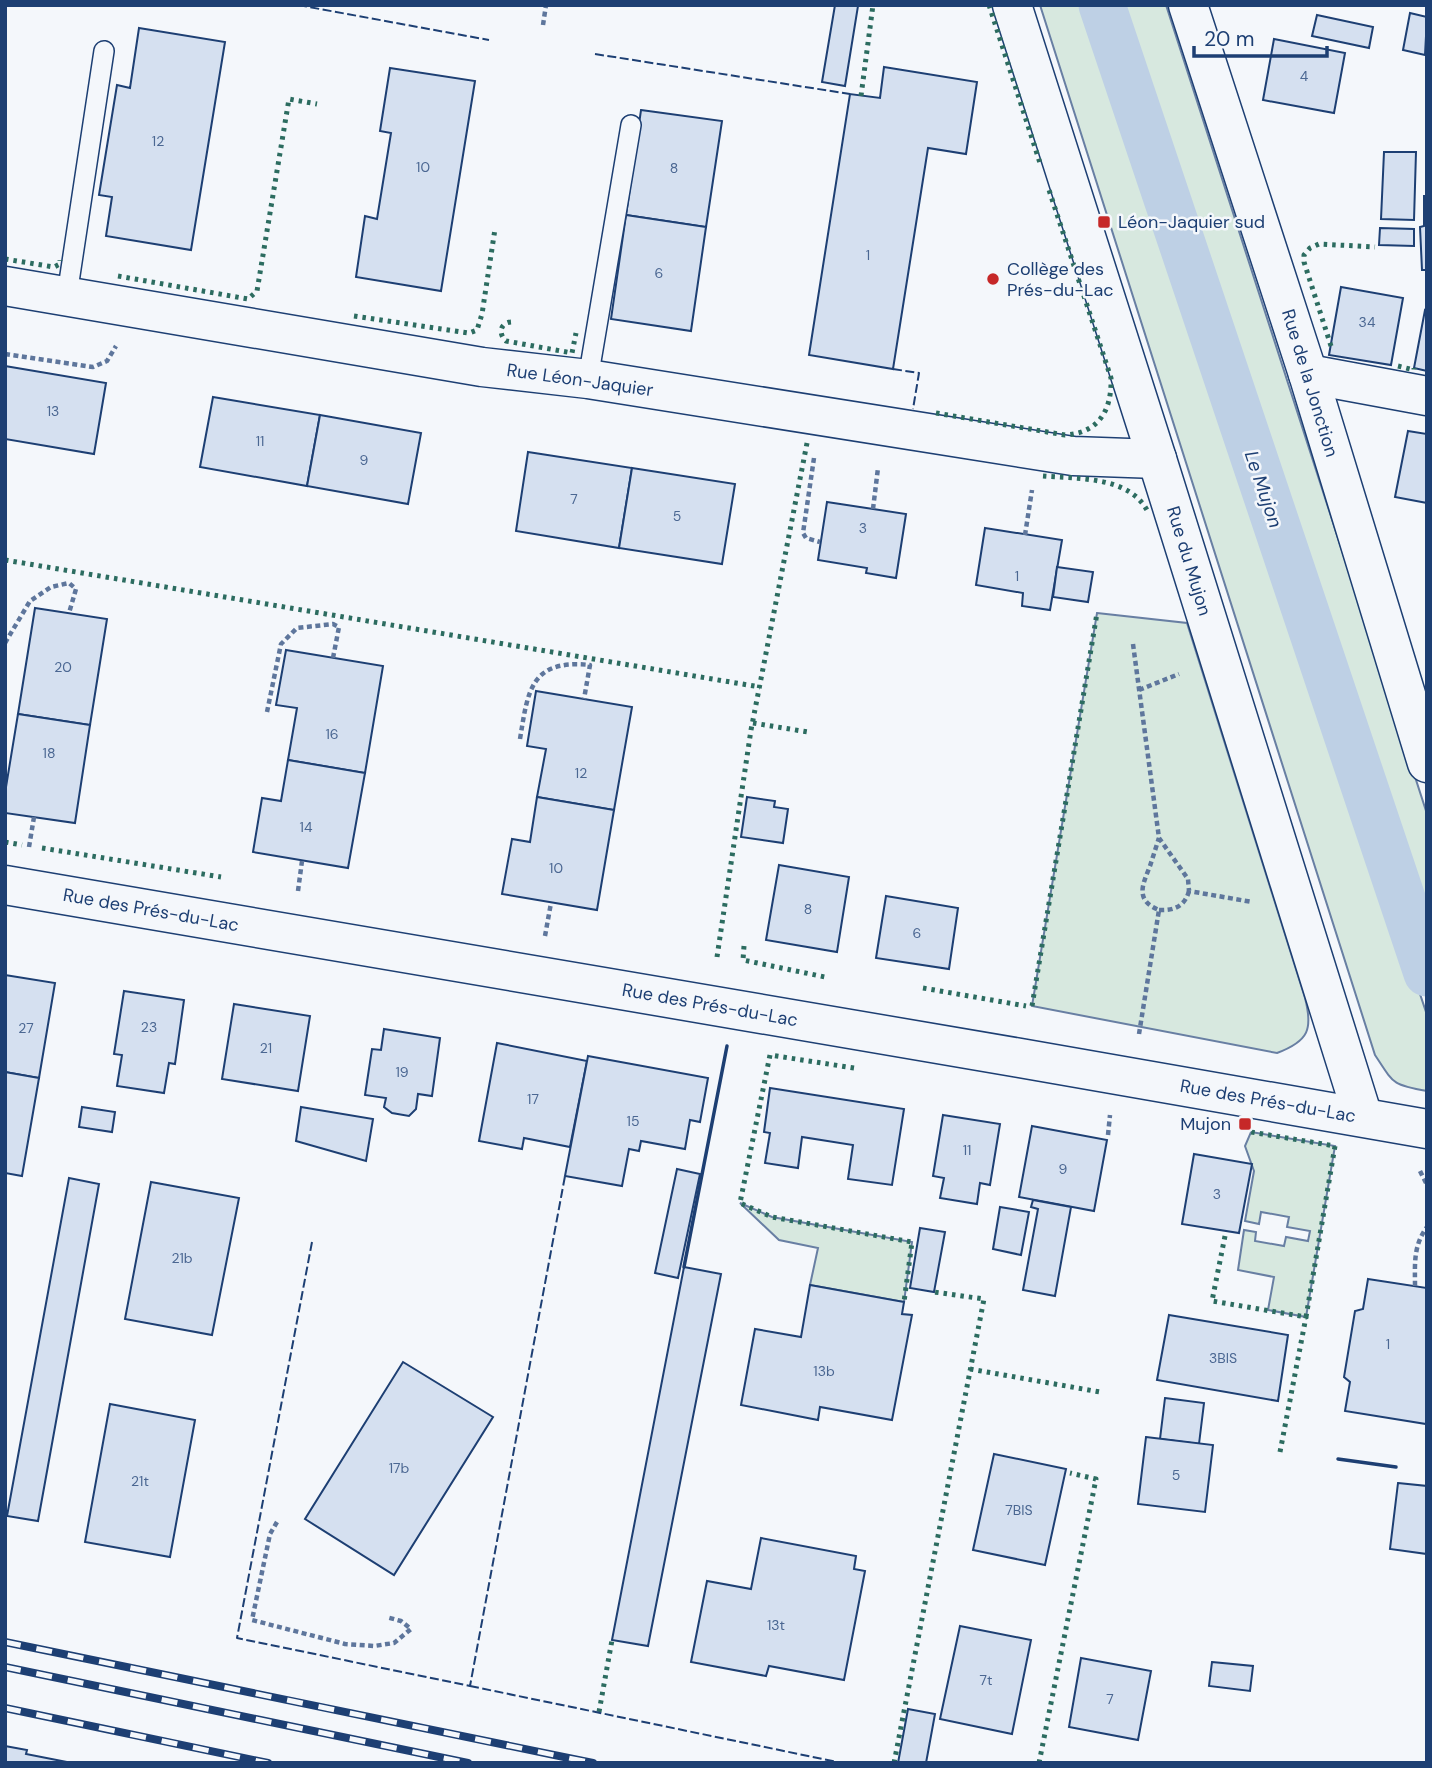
<svg xmlns="http://www.w3.org/2000/svg" width="1432" height="1768" viewBox="0 0 1432 1768" font-family="'DM Sans',sans-serif">
  <style>
    .green { fill: #d7e8df; stroke: #687fa3; stroke-width: 2 }
    .lines { fill: none; stroke-linecap: round; stroke-linejoin: round }
    .canal { stroke: #bed0e5; stroke-width: 47 }
    .building { fill: #d5e0f0; stroke: #1d3f73; stroke-width: 2 }
    .lane-casing { stroke: #1d3f73; stroke-width: 22 }
    .street-casing { stroke: #1d3f73; stroke-width: 41 }
    .secondary-casing { stroke: #1d3f73; stroke-width: 41 }
    .path { stroke: #5e769c; stroke-width: 4.5; stroke-dasharray: 5 3.5; stroke-linecap: butt }
    .lane { stroke: #f4f7fb; stroke-width: 19 }
    .street { stroke: #f4f7fb; stroke-width: 38 }
    .secondary { stroke: #f4f7fb; stroke-width: 38 }
    .rail-casing { stroke: #1d3f73; stroke-width: 8 }
    .rail { stroke: #f4f7fb; stroke-width: 5; stroke-dasharray: 16; stroke-linecap: butt }
    .hedge { stroke: #2c6c60; stroke-width: 5; stroke-dasharray: 3.5 5; stroke-linecap: butt }
    .fence { stroke: #1d3f73; stroke-width: 2; stroke-dasharray: 9 3.5; stroke-linecap: butt }
    .wall { stroke: #1d3f73; stroke-width: 3.5 }
    .poi-dot { fill: #c62828; stroke: #f4f7fb; stroke-width: 2.5 }
    .labels { text-anchor: middle; stroke-width: 5; stroke-linejoin: round; paint-order: stroke }
    .number-label { font-size: 14px; fill: #4b6792 }
    .poi-label { font-size: 18px; fill: #1d3f73; stroke: #f4f7fb; text-anchor: start }
    .street-label { font-size: 18px; fill: #1d3f73; stroke: #f4f7fb }
    .water-label { font-size: 19px; font-style: italic; fill: #1d3f73; stroke: #f4f7fb }
  </style>
  <rect width="100%" height="100%" fill="#f4f7fb"/>
  <g class="green">
    <path d="M1040,5H1089L1427,1015V1091C1392,1085 1394,1084 1375,1055Z"/>
    <path d="M1117,5H1166L1427,814V939Z"/>
    <path d="M1097,613L1187,623L1305,998C1313,1029 1309,1041 1277,1053L1032,1006Z"/>
    <path d="M1251,1132L1335,1146L1306,1317L1268,1310L1274,1277L1238,1270L1244,1230L1256,1232L1255,1241L1284,1246L1286,1237L1308,1241L1310,1231L1287,1227L1289,1217L1261,1212L1259,1224L1245,1221L1254,1171L1245,1146Z"/>
    <path d="M740,1203L772,1217L912,1242L904,1302L810,1285L818,1248L779,1240Z"/>
  </g>
  <g class="lines">
    <path class="canal" d="M1102,5L1427,973"/>
  </g>
  <g class="building">
    <path d="M835,5L858,6L845,86L822,82Z"/>
    <path d="M1410,13L1427,17L1425,55L1403,50Z"/>
    <path d="M1317,15L1373,27L1369,48L1312,36Z"/>
    <path d="M139,28L225,42L191,250L106,236L112,197L99,195L117,85L130,88Z"/>
    <path d="M1274,39L1345,53L1334,113L1263,100Z"/>
    <path d="M884,67L977,82L966,154L928,148L893,369L809,355L850,94L880,98Z"/>
    <path d="M390,68L475,81L441,291L356,277L365,216L377,219L391,133L380,131Z"/>
    <path d="M641,110L722,121L706,227L626,215Z"/>
    <path d="M1384,152H1416L1414,220L1381,219Z"/>
    <path d="M1424,196H1427V270H1422L1420,227L1424,226Z"/>
    <path d="M626,215L706,227L691,331L611,319Z"/>
    <path d="M1380,228L1414,229V246L1379,245Z"/>
    <path d="M1341,287L1403,298L1391,365L1329,355Z"/>
    <path d="M1425,310L1427,311V371L1414,368Z"/>
    <path d="M5,366L106,383L94,454L5,439Z"/>
    <path d="M213,397L320,415L307,486L200,467Z"/>
    <path d="M320,415L421,433L408,504L307,486Z"/>
    <path d="M1408,431L1427,434V503L1395,497Z"/>
    <path d="M528,452L632,468L619,548L516,531Z"/>
    <path d="M632,468L735,484L722,564L619,548Z"/>
    <path d="M827,502L906,514L896,578L866,573L867,568L818,560Z"/>
    <path d="M985,528L1062,540L1050,610L1022,606L1023,593L976,585Z"/>
    <path d="M1057,567L1093,572L1088,602L1053,597Z"/>
    <path d="M35,608L107,619L90,725L18,714Z"/>
    <path d="M286,650L383,666L365,773L288,760L297,708L276,705Z"/>
    <path d="M536,691L632,707L614,810L537,797L546,749L527,746Z"/>
    <path d="M18,714L90,725L75,823L5,813V793Z"/>
    <path d="M288,760L365,773L348,868L253,852L262,798L281,801Z"/>
    <path d="M537,797L614,810L597,910L502,894L512,839L530,842Z"/>
    <path d="M747,797L775,801L774,807L788,809L783,843L741,837Z"/>
    <path d="M779,865L849,877L837,952L766,940Z"/>
    <path d="M886,896L958,908L949,969L876,958Z"/>
    <path d="M5,975L55,983L39,1078L5,1072Z"/>
    <path d="M124,991L184,1000L175,1064L169,1063L164,1093L117,1086L122,1055L114,1054Z"/>
    <path d="M234,1004L310,1016L298,1091L222,1079Z"/>
    <path d="M384,1029L440,1038L432,1096L418,1094L416,1109L409,1116L392,1113L384,1107L386,1098L365,1095L372,1049L381,1050Z"/>
    <path d="M497,1043L587,1061L570,1147L524,1138L522,1149L479,1141Z"/>
    <path d="M588,1056L708,1078L700,1122L690,1120L685,1149L641,1141L639,1151L629,1149L622,1186L565,1176Z"/>
    <path d="M5,1072L39,1078L22,1176L5,1173Z"/>
    <path d="M770,1088L904,1109L892,1185L848,1179L853,1145L802,1137L798,1168L765,1163L770,1133L764,1132Z"/>
    <path d="M82,1107L115,1112L112,1132L79,1127Z"/>
    <path d="M301,1107L373,1119L366,1161L296,1141Z"/>
    <path d="M943,1115L1000,1124L990,1185L980,1183L977,1204L940,1198L944,1178L933,1176Z"/>
    <path d="M1032,1126L1107,1140L1094,1211L1019,1197Z"/>
    <path d="M1194,1154L1252,1164L1239,1233L1182,1224Z"/>
    <path d="M677,1169L700,1174L678,1278L655,1273Z"/>
    <path d="M69,1178L99,1184L38,1521L7,1516Z"/>
    <path d="M151,1182L239,1198L212,1335L125,1319Z"/>
    <path d="M1033,1200L1071,1207L1055,1296L1023,1290L1038,1209L1031,1207Z"/>
    <path d="M1000,1207L1029,1212L1021,1255L993,1249Z"/>
    <path d="M920,1228L945,1232L934,1292L910,1288Z"/>
    <path d="M684,1267L721,1274L648,1646L612,1640Z"/>
    <path d="M1368,1279L1427,1288L1426,1424L1345,1411L1350,1382L1344,1377L1355,1311L1363,1309Z"/>
    <path d="M810,1285L904,1302L902,1314L912,1315L892,1420L820,1407L818,1420L741,1405L755,1329L801,1337Z"/>
    <path d="M1169,1315L1288,1335L1278,1401L1157,1380Z"/>
    <path d="M403,1362L493,1417L394,1575L305,1519Z"/>
    <path d="M1165,1398L1204,1403L1199,1444L1160,1439Z"/>
    <path d="M110,1404L195,1420L170,1557L85,1542Z"/>
    <path d="M1146,1437L1213,1445L1205,1512L1138,1504Z"/>
    <path d="M994,1454L1066,1469L1045,1565L973,1550Z"/>
    <path d="M1398,1483L1427,1486V1554L1390,1549Z"/>
    <path d="M761,1538L856,1556L854,1569L865,1571L844,1680L769,1666L766,1676L691,1662L707,1581L751,1589Z"/>
    <path d="M960,1626L1031,1640L1012,1734L940,1719Z"/>
    <path d="M1081,1658L1151,1671L1138,1740L1069,1727Z"/>
    <path d="M1212,1662L1253,1666L1250,1691L1209,1686Z"/>
    <path d="M908,1709L935,1714L926,1763H898Z"/>
    <path d="M5,1746L27,1750L26,1754L72,1763H5Z"/>
  </g>
  <g class="lines">
    <g class="lane-casing">
      <g id="lane">
        <path d="M67,295L104,51"/>
        <path d="M588,379L631,125"/>
      </g>
    </g>
    <g class="street-casing">
      <g id="street">
        <path d="M1012,5L1157,459L1363,1117"/>
        <path d="M1188,5L1308,374L1427,763"/>
        <path d="M5,286L482,367L588,379L1073,456L1157,459"/>
        <path d="M1308,374L1427,396"/>
      </g>
    </g>
    <g class="secondary-casing">
      <path id="secondary" d="M5,885L1020,1058L1427,1129"/>
    </g>
    <g class="path">
      <path d="M543,25L546,5"/>
      <path d="M5,354L93,367L107,361L116,346"/>
      <path d="M814,458L803,533L806,538L820,542"/>
      <path d="M873,509L878,468"/>
      <path d="M1025,535L1032,490"/>
      <path d="M5,643L30,601L51,587L69,583L76,589L69,613"/>
      <path d="M1133,644L1159,838L1188,879L1189,891L1252,902"/>
      <path d="M1139,690L1179,674"/>
      <path d="M267,712L281,644L297,628L333,624L339,627L333,658"/>
      <path d="M520,739C528,691 530,659 590,665L584,699"/>
      <path d="M29,847L34,817"/>
      <path d="M298,891L302,861"/>
      <path d="M1159,910C1174,911 1185,906 1189,891"/>
      <path d="M545,936L551,903"/>
      <path d="M1139,1034L1159,910C1134,900 1143,884 1150,866C1153,857 1156,847 1159,838"/>
      <path d="M1108,1135L1110,1115"/>
      <path d="M1420,1171L1427,1185"/>
      <path d="M1415,1286C1415,1264 1413,1246 1427,1227"/>
      <path d="M277,1522L270,1534L252,1620L345,1644L374,1646L394,1643L411,1629L401,1621L386,1617"/>
    </g>
    <use href="#lane" class="lane"/>
    <use href="#street" class="street"/>
    <use href="#secondary" class="secondary"/>
    <g class="rail-casing">
      <g id="rail">
        <path d="M5,1642L593,1763"/>
        <path d="M5,1667L468,1763"/>
        <path d="M5,1708L268,1763"/>
      </g>
    </g>
    <use href="#rail" class="rail"/>
    <g class="hedge">
      <path d="M989,5L1040,163"/>
      <path d="M861,96L873,5"/>
      <path d="M5,259L54,267L60,264V260"/>
      <path d="M118,276L248,299L257,291L289,99L317,104"/>
      <path d="M354,316L469,333L477,330L482,314L495,229"/>
      <path d="M511,322C500,323 498,334 506,341L572,353L576,333"/>
      <path d="M1331,346L1304,262V255L1310,248L1319,244L1375,247"/>
      <path d="M1398,366L1414,370V368"/>
      <path d="M936,413L1065,435C1099,433 1112,410 1111,378L1049,190"/>
      <path d="M1043,476C1079,479 1130,476 1148,512"/>
      <path d="M5,560L760,687"/>
      <path d="M753,723L808,732"/>
      <path d="M5,842L22,845"/>
      <path d="M42,848L221,877"/>
      <path d="M744,946L743,960L825,977"/>
      <path d="M717,957L751,730L808,438"/>
      <path d="M923,988L1026,1006"/>
      <path d="M1032,1006L1097,613"/>
      <path d="M854,1068L770,1055L740,1203L772,1217L912,1242L904,1302"/>
      <path d="M1225,1236L1212,1301L1306,1317L1335,1146L1251,1132"/>
      <path d="M970,1369L1100,1392"/>
      <path d="M1280,1452L1306,1317"/>
      <path d="M599,1712L612,1640"/>
      <path d="M894,1763L984,1299L934,1292"/>
      <path d="M1039,1763L1096,1479L1070,1473"/>
    </g>
    <g class="fence">
      <path d="M298,5L489,40"/>
      <path d="M595,54L850,94"/>
      <path d="M893,369L919,373L913,409"/>
      <path d="M312,1242L237,1638L470,1686L565,1176"/>
      <path d="M470,1686L842,1763"/>
    </g>
    <g class="wall">
      <path d="M684,1267L727,1046"/>
      <path d="M1338,1459L1396,1467"/>
    </g>
  </g>
  <g class="poi-dot">
    <rect x="1097" y="215" width="14" height="14" rx="3.5"/>
    <circle cx="993" cy="279" r="7"/>
    <rect x="1238" y="1117" width="14" height="14" rx="3.5"/>
  </g>
  <g class="labels">
    <g class="number-label">
      <text x="1304" y="81">4</text>
      <text x="158" y="146">12</text>
      <text x="423" y="172">10</text>
      <text x="674" y="173">8</text>
      <text x="868" y="260">1</text>
      <text x="659" y="278">6</text>
      <text x="1367" y="327">34</text>
      <text x="53" y="416">13</text>
      <text x="260" y="446">11</text>
      <text x="364" y="465">9</text>
      <text x="574" y="504">7</text>
      <text x="677" y="521">5</text>
      <text x="863" y="533">3</text>
      <text x="1017" y="581">1</text>
      <text x="63" y="672">20</text>
      <text x="332" y="739">16</text>
      <text x="49" y="758">18</text>
      <text x="581" y="778">12</text>
      <text x="306" y="832">14</text>
      <text x="556" y="873">10</text>
      <text x="808" y="914">8</text>
      <text x="917" y="938">6</text>
      <text x="149" y="1032">23</text>
      <text x="26" y="1033">27</text>
      <text x="266" y="1053">21</text>
      <text x="402" y="1077">19</text>
      <text x="533" y="1104">17</text>
      <text x="633" y="1126">15</text>
      <text x="967" y="1155">11</text>
      <text x="1063" y="1174">9</text>
      <text x="1217" y="1199">3</text>
      <text x="182" y="1263">21b</text>
      <text x="1388" y="1349">1</text>
      <text x="1223" y="1363">3BIS</text>
      <text x="824" y="1376">13b</text>
      <text x="399" y="1473">17b</text>
      <text x="1176" y="1480">5</text>
      <text x="140" y="1486">21t</text>
      <text x="1019" y="1515">7BIS</text>
      <text x="776" y="1630">13t</text>
      <text x="986" y="1685">7t</text>
      <text x="1110" y="1704">7</text>
    </g>
    <g class="poi-label">
      <text x="1118" y="228">Léon-Jaquier sud</text>
      <text x="1007" y="275">Collège des<tspan x="1007" dy="21">Prés-du-Lac</tspan></text>
      <text x="1231" y="1130" text-anchor="end">Mujon</text>
    </g>
    <g class="street-label">
      <text transform="translate(580 380) rotate(8)" y="6">Rue Léon-Jaquier</text>
      <text transform="translate(1310 383) rotate(73)" y="6">Rue de la Jonction</text>
      <text transform="translate(1189 561) rotate(73)" y="6">Rue du Mujon</text>
      <text transform="translate(151 910) rotate(10)" y="6">Rue des Prés-du-Lac</text>
      <text transform="translate(710 1005) rotate(10)" y="6">Rue des Prés-du-Lac</text>
      <text transform="translate(1268 1101) rotate(10)" y="6">Rue des Prés-du-Lac</text>
    </g>
    <g class="water-label">
      <text transform="translate(1264 489) rotate(71)" y="7">Le Mujon</text>
    </g>
  </g>
  <rect width="1432" height="1768" fill="none" stroke="#1d3f73" stroke-width="14"/>
  <path d="M1194 46v10h133v-10" fill="none" stroke="#1d3f73" stroke-width="3.5"/>
  <text x="1204" y="46" font-size="21" fill="#1d3f73" stroke="#f4f7fb" stroke-width="5" paint-order="stroke">20 m</text>
</svg>
